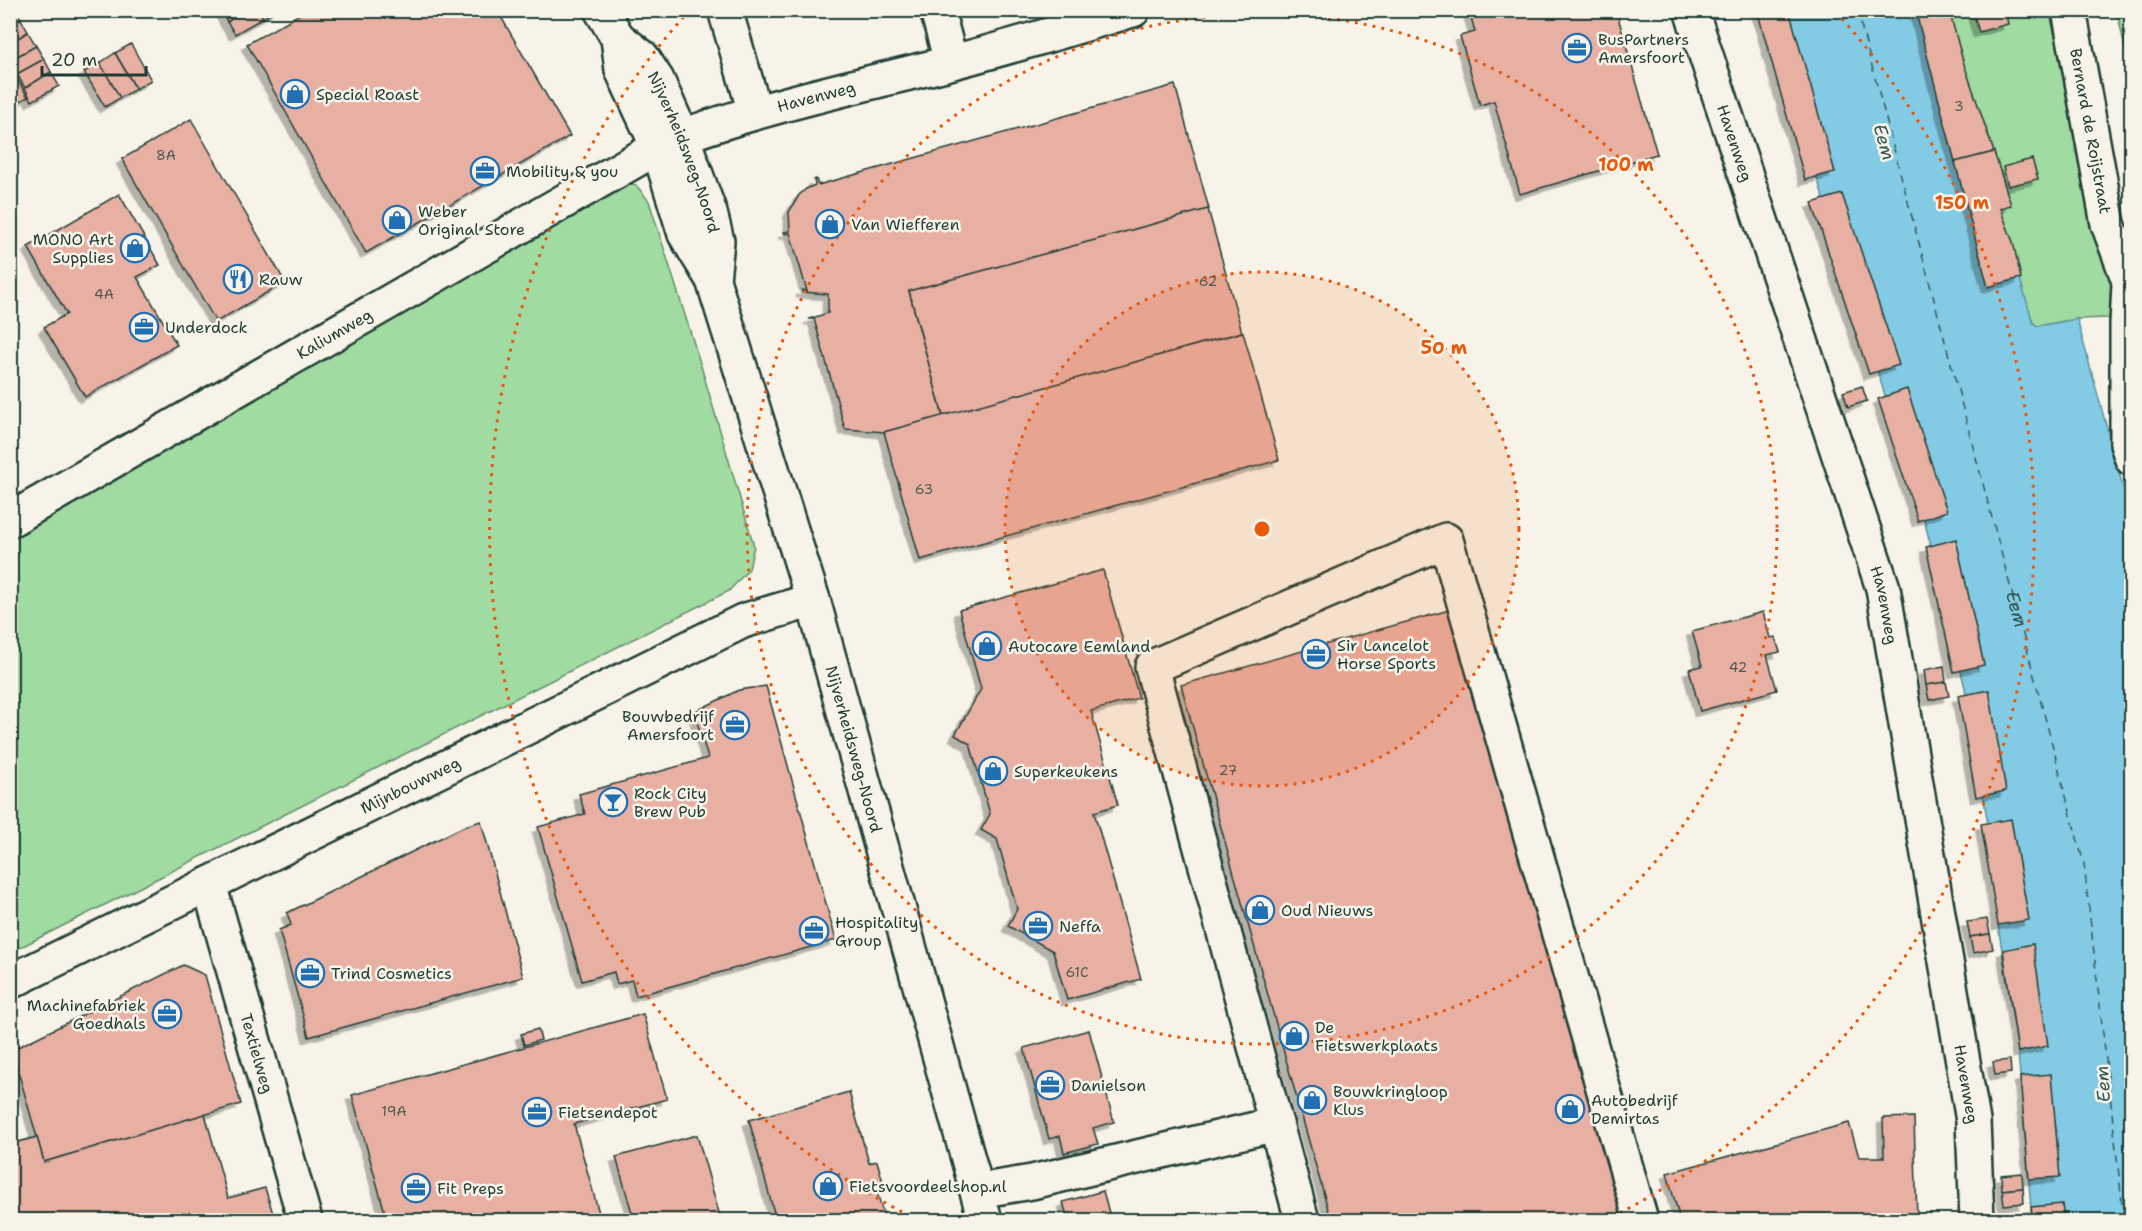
<svg xmlns="http://www.w3.org/2000/svg" width="2142" height="1231" viewBox="0 0 2142 1231" font-family="'Shantell Sans',sans-serif">
  <style>
    .green { fill: #a0dba1; stroke: #608c6a; stroke-width: 1.5 }
    .water { fill: #83cbe4; stroke: #5b929e; stroke-width: 1.5 }
    .lines { fill: none; stroke-linecap: round; stroke-linejoin: round }
    .ferry { stroke: #335957; stroke-width: 1.5; stroke-dasharray: 8 6; stroke-linecap: butt }
    .building { fill: #e8afa3; stroke: #1f3d34; stroke-width: 1.5; filter: url(#shadow) }
    .minor-casing { stroke: #1f3d34; stroke-width: 38 }
    .minor { stroke: #f7f3e8; stroke-width: 33 }
    .ring { fill: none; stroke: #e8590c; stroke-width: 3; stroke-dasharray: 3 6 }
    .labels { text-anchor: middle; stroke-width: 5; stroke-linejoin: round; paint-order: stroke }
    .number-label { font-size: 14px; fill: #515a50 }
    .poi-label { font-size: 16px; fill: #1f3d34; stroke: #f7f3e8; text-anchor: start }
    .street-label { font-size: 16px; fill: #1f3d34; stroke: #f7f3e8 }
    .water-label { font-size: 18px; font-style: italic; fill: #335957; stroke: #f7f3e8 }
    .centre { fill: #e8590c; stroke: #f7f3e8; stroke-width: 3 }
    .ring-label { font-size: 18px; text-anchor: middle; font-weight: bold; fill: #e8590c; stroke: #f7f3e8; stroke-width: 5; stroke-linejoin: round; paint-order: stroke }
  </style>
  <defs>
    <filter id="shadow"><feDropShadow dx="-5.5" dy="5.5" stdDeviation="0" flood-color="#0004"/></filter>
  </defs>
  <rect width="100%" height="100%" fill="#f7f3e8"/>
  <filter id="ink" filterUnits="userSpaceOnUse"><feTurbulence type="fractalNoise" baseFrequency=".0167" numOctaves="2"/><feDisplacementMap in="SourceGraphic" scale="12" xChannelSelector="R" yChannelSelector="G"/><feConvolveMatrix kernelMatrix="1 2 1 2 8 2 1 2 1" color-interpolation-filters="sRGB"/></filter>
  <g filter="url(#ink)">
    <g class="green">
      <path d="M1940,11H2049L2111,269L2110,318L2077,319L2037,326L2033,324Z"/>
      <path d="M2117,11H2131V76Z"/>
      <path d="M616,182L636,185L649,201L701,366L754,546L749,569L729,591L11,952V533Z"/>
    </g>
    <path class="water" d="M1768,11H1940L2033,323L2038,326L2077,319L2131,516V1220H2032L2018,1052L1998,925L1987,818L1965,688L1926,527L1819,184Z"/>
    <g class="lines">
      <path class="ferry" id="s1" d="M1857,10L2084,864L2124,1220"/>
    </g>
    <g class="building">
      <path d="M10,10H16L21,19L10,25Z"/>
      <path d="M221,10H247L227,22Z"/>
      <path d="M247,10H259L263,18L235,34L227,22Z"/>
      <path d="M259,10H276L263,18Z"/>
      <path d="M307,10H497L570,136L366,253L247,44Z"/>
      <path d="M1469,10H1616L1657,154L1520,194L1494,101L1480,105L1460,36L1475,32Z"/>
      <path d="M1757,10H1789L1835,172L1805,180Z"/>
      <path d="M1924,10H1949L1963,61L1994,152L1955,162L1916,13Z"/>
      <path d="M1979,10H2005L2008,24L1979,32L1973,12Z"/>
      <path d="M21,19L28,32L10,43V25Z"/>
      <path d="M28,32L36,46L10,60V43Z"/>
      <path d="M131,44L151,80L136,89L115,53Z"/>
      <path d="M36,46L44,59L17,74L10,60Z"/>
      <path d="M115,53L136,89L120,98L100,63Z"/>
      <path d="M44,59L51,72L25,88L17,74Z"/>
      <path d="M100,63L120,98L105,107L84,72Z"/>
      <path d="M10,67L28,97L10,107Z"/>
      <path d="M51,72L59,86L32,101L25,88Z"/>
      <path d="M1175,85L1209,209L909,291L943,416L884,432L845,429L814,319H809L828,313V294L802,292V290L807,291L790,233L785,234L784,232L790,231L789,212L799,195L806,189L815,185L814,180L816,179L818,185Z"/>
      <path d="M191,119L285,282L216,322L122,159Z"/>
      <path d="M1994,152L2011,205L2000,208L2013,242L2021,278L1988,287L1955,162Z"/>
      <path d="M2032,159L2038,179L2008,186L2003,167Z"/>
      <path d="M119,194L160,265L137,277L177,345L85,397L44,327L67,314L28,247Z"/>
      <path d="M1842,194L1899,365L1869,374L1812,203Z"/>
      <path d="M1208,209L1242,332L943,416L909,291Z"/>
      <path d="M1243,332L1279,460L920,560L884,432Z"/>
      <path d="M1862,386L1867,401L1848,407L1843,392Z"/>
      <path d="M1907,389L1947,511L1918,521L1878,399Z"/>
      <path d="M1956,539L1984,665L1954,672L1926,547Z"/>
      <path d="M1103,570L1139,698L1091,711L1118,805L1094,812L1141,979L1067,1000L1053,951L1008,926L1017,909L997,839L981,830L990,814L970,744L955,735L981,689L959,610Z"/>
      <path d="M1453,609L1626,1220H1331L1181,685Z"/>
      <path d="M1763,612L1770,638L1775,637L1780,652L1767,655L1777,690L1700,711L1689,669L1702,666L1692,631Z"/>
      <path d="M1944,666L1946,682L1926,685L1924,670Z"/>
      <path d="M1946,682L1949,696L1929,700L1926,685Z"/>
      <path d="M766,686L836,940L636,996L632,980L617,984L614,972L582,981L538,827L585,814L579,794L708,758L694,712L739,690Z"/>
      <path d="M1989,690L2006,791L1976,797L1958,696Z"/>
      <path d="M2011,819L2029,920L1998,925L1981,824Z"/>
      <path d="M481,821L523,977L309,1037L279,930L291,925L287,913L465,826Z"/>
      <path d="M1987,919L1990,934L1970,937L1967,922Z"/>
      <path d="M1990,934L1993,949L1973,953L1970,937Z"/>
      <path d="M2033,944L2048,1046L2018,1052L2003,950Z"/>
      <path d="M183,965L205,975L241,1104L44,1162L12,1050Z"/>
      <path d="M643,1014L667,1099L574,1124L601,1220H387L352,1095Z"/>
      <path d="M538,1029L541,1040L524,1045L521,1034Z"/>
      <path d="M1089,1030L1114,1122L1093,1128L1098,1144L1064,1153L1060,1136L1049,1139L1024,1048Z"/>
      <path d="M2010,1060L2011,1073L1995,1075L1993,1062Z"/>
      <path d="M2051,1074L2060,1177L2029,1179L2020,1077Z"/>
      <path d="M849,1092L869,1163L877,1161L883,1182L875,1185L885,1220H776L749,1120Z"/>
      <path d="M205,1114L228,1198L265,1188L275,1220H10V1188L13,1187L10,1177V1144L37,1137L44,1162Z"/>
      <path d="M1914,1117L1917,1220H1680L1667,1173L1849,1123L1859,1157H1884L1883,1118Z"/>
      <path d="M697,1135L721,1220H634L616,1157Z"/>
      <path d="M2022,1173L2023,1188L2002,1190L2001,1175Z"/>
      <path d="M2023,1188L2024,1203L2004,1205L2002,1190Z"/>
      <path d="M1103,1191L1111,1220H1068L1063,1202Z"/>
      <path d="M2062,1204L2064,1220H2033L2031,1207Z"/>
    </g>
    <g class="lines">
      <g class="minor-casing">
        <g id="minor">
          <path id="s2" d="M601,10L618,38L642,57L657,80L682,136L710,213L717,241L713,280"/>
          <path d="M725,10L755,112"/>
          <path d="M937,10L951,62"/>
          <path id="s3" d="M1691,10L1883,588L1973,1121L1977,1220"/>
          <path id="s4" d="M2069,10L2108,224L2132,289"/>
          <path id="s5" d="M618,38L622,70L658,147L685,234L713,280L813,600L985,1220"/>
          <path d="M2129,283L2127,324V444L2132,459"/>
          <path id="s6" d="M10,520L669,141C760,107 855,87 949,63C1011,47 1072,28 1133,10"/>
          <path id="s7" d="M209,884L305,1220"/>
          <path id="s8" d="M10,982L743,621L813,600"/>
          <path d="M977,1191L1032,1182L1276,1124"/>
          <path d="M1302,1220L1152,667L1446,540L1641,1220"/>
        </g>
      </g>
      <use href="#minor" class="minor"/>
    </g>
  </g>
  <circle cx="1262" cy="529" r="257" fill="#e8590c" fill-opacity=".12"/>
  <g class="ring">
    <circle cx="1262" cy="529" r="257"/>
    <circle cx="1262" cy="529" r="515"/>
    <path d="M918 1220A772 772 0 0 1 688 12M1836 12A772 772 0 0 1 1606 1220"/>
  </g>
  <defs>
    <g id="office-ring" transform="scale(1.5)"><circle r="9.5" fill="#f7f3e8" stroke="#1f6fb2" stroke-width="1.5"/><path d="M-6-3h4V-5.5h4V-3h4V5H-6ZM-1-4.5V-3h2v-1.5ZM-6 0V1H6V0Z" fill="#1f6fb2"/></g>
    <g id="shop-ring" transform="scale(1.5)"><circle r="9.5" fill="#f7f3e8" stroke="#1f6fb2" stroke-width="1.5"/><path d="M-5-2.5h2.3a2.7 3.5 0 0 1 5.4 0H5L5.5 6h-11ZM-1.5-2.5h3a1.5 2.3 0 0 0-3 0Z" fill="#1f6fb2"/></g>
    <g id="restaurant-ring" transform="scale(1.5)"><circle r="9.5" fill="#f7f3e8" stroke="#1f6fb2" stroke-width="1.5"/><path d="M-5-6h1v4h1v-4h1v4h1v-4h1v5L-1.5 .5V6h-2V.5L-5-1ZM5-6V6H3V1.5H1.5Q1.5-4 5-6Z" fill="#1f6fb2"/></g>
    <g id="bar-ring" transform="scale(1.5)"><circle r="9.5" fill="#f7f3e8" stroke="#1f6fb2" stroke-width="1.5"/><path d="M-6-5H6L.8 .8V4.5H3.5V6h-7V4.5H-.8V.8Z" fill="#1f6fb2"/></g>
  </defs>
  <g fill-rule="evenodd">
    <use href="#office-ring" x="1577" y="48"/>
    <use href="#shop-ring" x="295" y="94"/>
    <use href="#office-ring" x="485" y="171"/>
    <use href="#shop-ring" x="397" y="220"/>
    <use href="#shop-ring" x="830" y="224"/>
    <use href="#shop-ring" x="135" y="248"/>
    <use href="#restaurant-ring" x="238" y="279"/>
    <use href="#office-ring" x="144" y="327"/>
    <use href="#shop-ring" x="987" y="646"/>
    <use href="#office-ring" x="1316" y="654"/>
    <use href="#office-ring" x="735" y="725"/>
    <use href="#shop-ring" x="993" y="771"/>
    <use href="#bar-ring" x="613" y="802"/>
    <use href="#shop-ring" x="1260" y="910"/>
    <use href="#office-ring" x="1038" y="926"/>
    <use href="#office-ring" x="814" y="931"/>
    <use href="#office-ring" x="310" y="973"/>
    <use href="#office-ring" x="167" y="1014"/>
    <use href="#shop-ring" x="1294" y="1036"/>
    <use href="#office-ring" x="1050" y="1085"/>
    <use href="#shop-ring" x="1312" y="1100"/>
    <use href="#shop-ring" x="1570" y="1109"/>
    <use href="#office-ring" x="537" y="1112"/>
    <use href="#shop-ring" x="828" y="1186"/>
    <use href="#office-ring" x="416" y="1188"/>
  </g>
  <g class="labels">
    <g class="number-label">
      <text x="1959" y="111">3</text>
      <text x="166" y="160">8A</text>
      <text x="1208" y="286">62</text>
      <text x="104" y="299">4A</text>
      <text x="924" y="494">63</text>
      <text x="1738" y="672">42</text>
      <text x="1228" y="775">27</text>
      <text x="1077" y="977">61C</text>
      <text x="394" y="1116">19A</text>
    </g>
    <g class="poi-label">
      <text x="1598" y="45">BusPartners<tspan x="1598" dy="18">Amersfoort</tspan></text>
      <text x="316" y="100">Special Roast</text>
      <text x="506" y="177">Mobility &amp; you</text>
      <text x="418" y="217">Weber<tspan x="418" dy="18">Original Store</tspan></text>
      <text x="851" y="230">Van Wiefferen</text>
      <text x="114" y="245" text-anchor="end">MONO Art<tspan x="114" dy="18">Supplies</tspan></text>
      <text x="259" y="285">Rauw</text>
      <text x="165" y="333">Underdock</text>
      <text x="1337" y="651">Sir Lancelot<tspan x="1337" dy="18">Horse Sports</tspan></text>
      <text x="1008" y="652">Autocare Eemland</text>
      <text x="714" y="722" text-anchor="end">Bouwbedrijf<tspan x="714" dy="18">Amersfoort</tspan></text>
      <text x="1014" y="777">Superkeukens</text>
      <text x="634" y="799">Rock City<tspan x="634" dy="18">Brew Pub</tspan></text>
      <text x="1281" y="916">Oud Nieuws</text>
      <text x="835" y="928">Hospitality<tspan x="835" dy="18">Group</tspan></text>
      <text x="1059" y="932">Neffa</text>
      <text x="331" y="979">Trind Cosmetics</text>
      <text x="146" y="1011" text-anchor="end">Machinefabriek<tspan x="146" dy="18">Goedhals</tspan></text>
      <text x="1315" y="1033">De<tspan x="1315" dy="18">Fietswerkplaats</tspan></text>
      <text x="1071" y="1091">Danielson</text>
      <text x="1333" y="1097">Bouwkringloop<tspan x="1333" dy="18">Klus</tspan></text>
      <text x="1591" y="1106">Autobedrijf<tspan x="1591" dy="18">Demirtas</tspan></text>
      <text x="558" y="1118">Fietsendepot</text>
      <text x="849" y="1192">Fietsvoordeelshop.nl</text>
      <text x="437" y="1194">Fit Preps</text>
    </g>
    <g class="street-label">
      <text dy="6" stroke="none"><textPath href="#s6" startOffset="914">Havenweg</textPath></text>
      <text dy="6" stroke="none"><textPath href="#s4" startOffset="123">Bernard de Roijstraat</textPath></text>
      <text dy="6" stroke="none"><textPath href="#s3" startOffset="140">Havenweg</textPath></text>
      <text dy="6" stroke="none"><textPath href="#s2" startOffset="168">Nijverheidsweg-Noord</textPath></text>
      <text dy="6" stroke="none"><textPath href="#s6" startOffset="374">Kaliumweg</textPath></text>
      <text dy="6" stroke="none"><textPath href="#s3" startOffset="626">Havenweg</textPath></text>
      <text dy="6" stroke="none"><textPath href="#s5" startOffset="752">Nijverheidsweg-Noord</textPath></text>
      <text dy="6" stroke="none"><textPath href="#s8" startOffset="446">Mijnbouwweg</textPath></text>
      <text dy="6" stroke="none"><textPath href="#s7" startOffset="176">Textielweg</textPath></text>
      <text dy="6" stroke="none"><textPath href="#s3" startOffset="1112">Havenweg</textPath></text>
    </g>
    <g class="water-label">
      <text transform="translate(1884 142) rotate(74)" y="6">Eem</text>
      <text dy="6" stroke="none"><textPath href="#s1" startOffset="620">Eem</textPath></text>
      <text transform="translate(2103 1084) rotate(-93)" y="6">Eem</text>
    </g>
  </g>
  <circle cx="1262" cy="529" r="9" class="centre"/>
  <g class="ring-label">
    <text x="1626" y="171">100 m</text>
    <text x="1962" y="209">150 m</text>
    <text x="1444" y="354">50 m</text>
  </g>
  <rect width="2142" height="1231" fill="none" stroke="#f7f3e8" stroke-width="36"/>
  <rect x="18" y="18" width="2106" height="1195" fill="none" stroke="#1f3d34" stroke-width="2" filter="url(#ink)"/>
  <path d="M42 66v9h104v-9" fill="none" stroke="#1f3d34" stroke-width="3"/>
  <text x="51" y="66" font-size="18" fill="#1f3d34" stroke="#f7f3e8" stroke-width="4.5" paint-order="stroke">20 m</text>
</svg>
